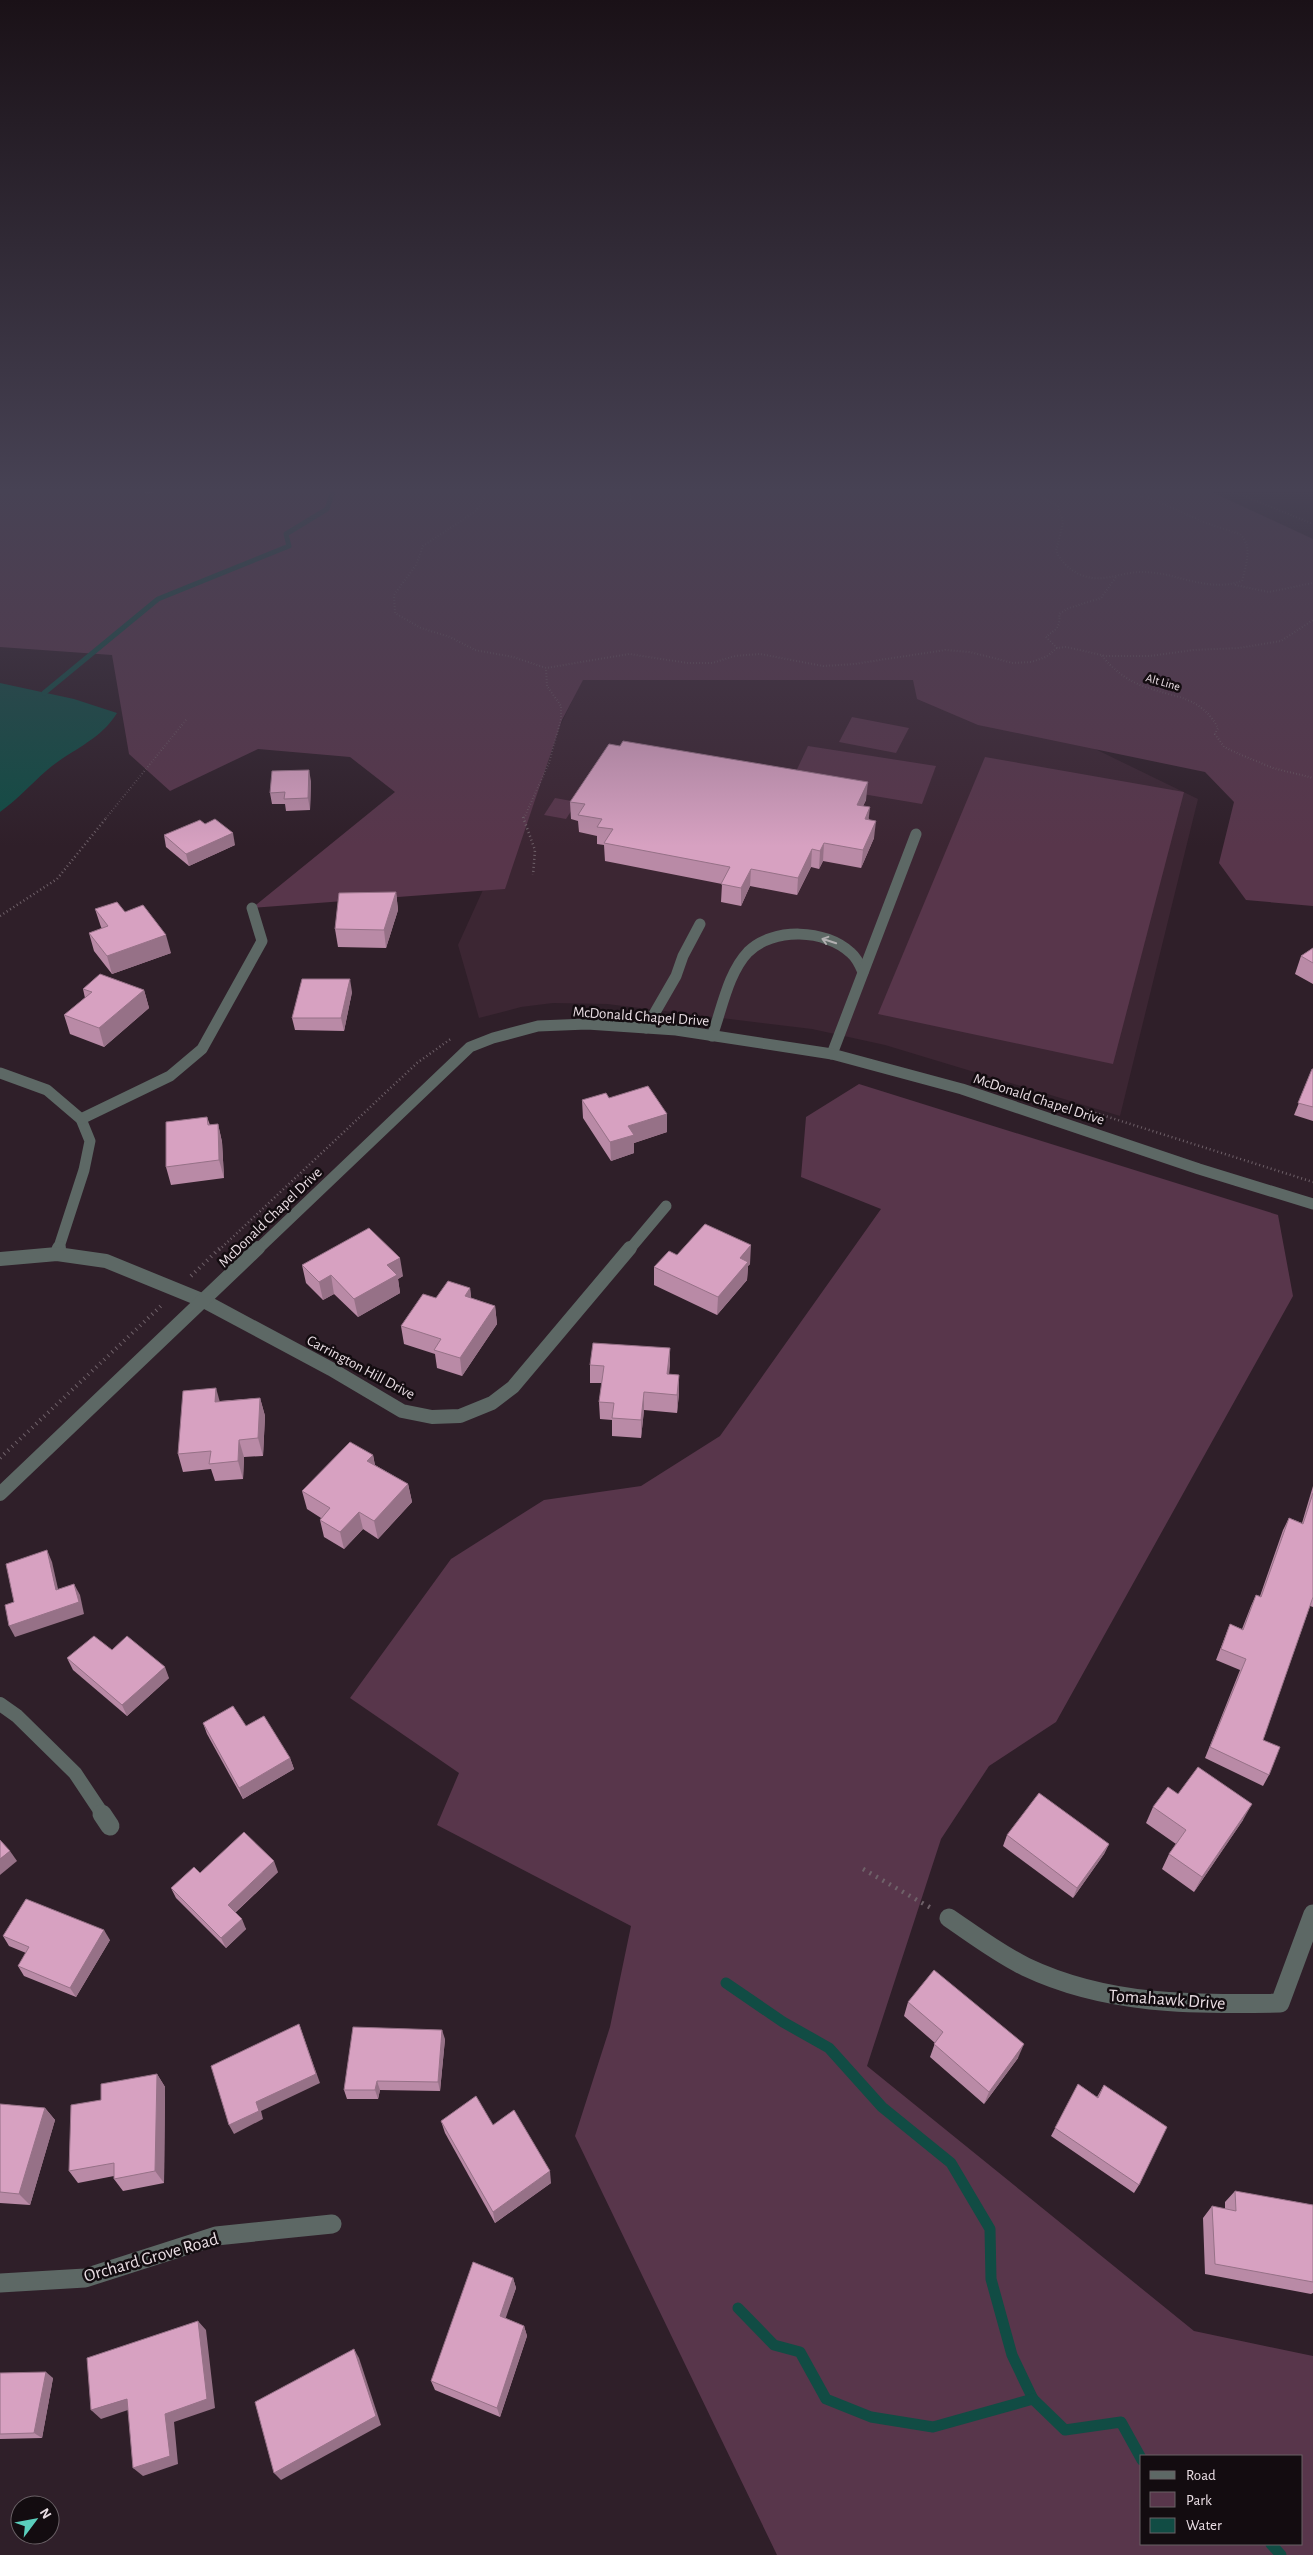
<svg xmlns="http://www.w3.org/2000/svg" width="1313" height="2555" viewBox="0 0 1313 2555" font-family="'Alegreya Sans',sans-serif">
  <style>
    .built { fill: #3c2633 }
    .green { fill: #58364b; fill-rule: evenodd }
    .water { fill: #114c44 }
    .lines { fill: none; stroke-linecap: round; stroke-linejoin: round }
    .stream-far1 { stroke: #114c44; stroke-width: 5 }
    .stream { stroke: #114c44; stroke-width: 11 }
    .path-far3 { stroke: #6f6169; stroke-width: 2; stroke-dasharray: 0.5 2.5; stroke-linecap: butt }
    .path-far2 { stroke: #6f6169; stroke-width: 2.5; stroke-dasharray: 1 3; stroke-linecap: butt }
    .path-far1 { stroke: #6f6169; stroke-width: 4; stroke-dasharray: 1 4.5; stroke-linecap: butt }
    .path { stroke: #6f6169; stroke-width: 4.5; stroke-dasharray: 2 5.5; stroke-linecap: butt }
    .lane { stroke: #5d6865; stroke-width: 11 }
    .street-far2 { stroke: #5d6865; stroke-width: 11 }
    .street-far1 { stroke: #5d6865; stroke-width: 14 }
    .street { stroke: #5d6865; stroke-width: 19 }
    .wall { fill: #b98aa6 }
    .shaded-wall { fill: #967187 }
    .building { fill: #d7a1c1; stroke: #967187 }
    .oneway { stroke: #b2afb1 }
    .labels { text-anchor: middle; stroke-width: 5; stroke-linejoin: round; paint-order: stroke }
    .far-street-label { font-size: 12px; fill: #eadee4; stroke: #130c10 }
    .street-label { font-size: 15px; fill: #eadee4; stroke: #130c10 }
    .near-street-label { font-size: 18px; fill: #eadee4; stroke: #130c10 }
  </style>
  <rect width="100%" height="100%" fill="#2f1f29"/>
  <path class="built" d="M1001,672L1021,713L1198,799L1120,1116L885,1045L812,1029L607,1004L553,1003L521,1007L479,1018L458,945L511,828L583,678Z"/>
  <g class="green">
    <path d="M0,488H1203L1313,539V906L1246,900L1219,863L1234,802L1205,772L978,725L917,699L913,680H583L562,720L505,889L252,908L395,792L350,757L258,749L170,791L129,754L112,655L0,647Z"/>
    <path d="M852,717L909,728L896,753L839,742Z"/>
    <path d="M808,746L936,766L922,804L791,782Z"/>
    <path d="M985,757L1184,792L1113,1064L878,1014Z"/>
    <path d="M555,798L577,802L566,819L544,815Z"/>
    <path d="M859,1084L1278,1215L1293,1296L1056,1722L989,1766L941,1839L867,2066L1194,2331L1313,2356V2555H777L575,2136L610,2027L631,1926L437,1825L459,1773L350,1698L451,1559L544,1500L641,1486L720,1436L881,1209L801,1177L806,1117ZM1142,2456H1302V2544H1142Z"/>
  </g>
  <path class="water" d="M0,683L74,699L117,713C100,741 70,750 46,771C30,785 17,800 0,812Z"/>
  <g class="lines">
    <path class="stream-far1" d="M44,693L158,599L289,546L286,534L327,509L334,488"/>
    <g class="stream">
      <path d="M726,1983L783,2022L829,2048L882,2107L951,2163L990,2229L991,2279L1012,2355L1033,2399"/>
      <path d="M738,2308L774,2345L800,2352L826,2399L871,2417L933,2427L1033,2399L1065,2430L1121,2422L1142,2460"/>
      <path d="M1271,2544L1281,2555"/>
    </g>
    <g class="path-far3">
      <path d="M490,488L476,511L423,546L416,565L394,595L395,613L421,628L450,637L475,650L513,657L546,668L629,654L688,663H712L735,656L760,654L823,666L854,664L945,650L970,652L1013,663L1031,662L1046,657L1057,648L1066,647L1106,656H1150L1193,650L1239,648L1281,641L1313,620"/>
      <path d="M588,488C601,498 614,504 630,499V495L621,488"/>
      <path d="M1027,488L1058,506L1063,523L1056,551C1062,564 1073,573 1087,577C1106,582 1125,571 1144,572C1179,573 1207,593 1242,581C1246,565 1253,547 1240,534L1206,523L1150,498L1098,488"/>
      <path d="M1224,488L1313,524"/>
      <path d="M1235,585L1269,592L1313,583"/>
      <path d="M1057,648L1046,637C1055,629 1061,629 1059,614L1069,608L1101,598L1116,577"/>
      <path d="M1102,656C1113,669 1126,680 1143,686C1174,698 1200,695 1218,728L1215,734L1224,747L1239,754L1273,768L1313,778"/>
      <path d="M106,818L186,720"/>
      <path d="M524,818L549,763L561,719V706L547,686L546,668"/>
    </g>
    <g class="path-far2">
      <path d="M523,817L535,850L533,875"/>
      <path d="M0,916L57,879L107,817"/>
      <path d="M1080,1108L1313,1182"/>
      <path d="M219,1250L417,1063L452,1038"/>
    </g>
    <g class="path-far1">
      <path d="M191,1276L220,1248"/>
      <path d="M0,1458L163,1304"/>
    </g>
    <path class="path" d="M863,1869L931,1908"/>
    <g class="lane">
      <path d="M646,1028L676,976L683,956L700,924"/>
      <path d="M712,1036C722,1009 728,973 748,952C773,927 826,929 851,953C857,958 860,965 863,972"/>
      <path d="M832,1054L916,834"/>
    </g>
    <g class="street-far2">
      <path d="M0,1073L47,1090L81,1119L90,1141L84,1170L58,1250"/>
      <path d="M81,1119L170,1076L202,1049L262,941L252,908"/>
      <path d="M257,1250L470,1047L493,1038L538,1026L587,1024L676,1030L832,1054L962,1089L1199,1169L1313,1204"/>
      <path d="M629,1250L666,1206"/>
    </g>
    <g class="street-far1">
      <path d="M57,1254L59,1248"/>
      <path d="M0,1259L57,1254L106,1261L204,1301L331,1369L402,1411L432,1417L460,1416L492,1403L513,1387L630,1248"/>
      <path d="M0,1494L258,1248"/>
      <path d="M0,1704L17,1716L75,1773L103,1815"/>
    </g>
    <g class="street">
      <path d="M102,1814L110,1826"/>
      <path d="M949,1918C974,1935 999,1954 1026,1967C1106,2005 1193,2005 1280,2003L1313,1914"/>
      <path d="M0,2283L85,2278L216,2236L332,2224"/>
    </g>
  </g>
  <g class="wall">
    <path d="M140,488H168L147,494Z"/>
    <path d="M311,781L310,810L286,811L285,804H272L270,793Z"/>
    <path d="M866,800L863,806L869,820L874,838L861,868L823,861L819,869L811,867L797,895L750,886L741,906L721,902L722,884L605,861L604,845L597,844V836L579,832L578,821L571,819L570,802Z"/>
    <path d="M205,824L235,845L189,866L166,847L164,835Z"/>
    <path d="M396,892L398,910L386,948L338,947L335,929Z"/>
    <path d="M95,909L125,912L171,953L112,974L94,951L89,933L102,929L101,927Z"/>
    <path d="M1313,948V984L1295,974L1301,956Z"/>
    <path d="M83,989L144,990L149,1008L104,1047L70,1034L64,1015L85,998Z"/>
    <path d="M352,992L344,1031L295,1030L292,1018Z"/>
    <path d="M1313,1069V1121L1294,1115Z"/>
    <path d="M609,1098L667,1132L634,1143V1153L611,1161L583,1118L582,1100Z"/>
    <path d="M207,1117L210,1125L218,1124L222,1142L224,1178L171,1185L166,1167Z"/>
    <path d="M677,1255L750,1264L748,1266L747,1280L717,1315L654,1285V1267Z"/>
    <path d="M302,1265L403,1276L398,1279L400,1293L358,1317L334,1294L323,1300L306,1283Z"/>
    <path d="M470,1288L471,1298L495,1306L497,1324L462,1376L437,1368L435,1354L404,1344L401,1326L436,1298Z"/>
    <path d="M670,1348L669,1374L679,1375V1393L677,1413L644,1410L641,1438L612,1436V1420L600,1419L599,1402L602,1383H590V1365Z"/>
    <path d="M260,1398L265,1416L263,1456L244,1457L243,1479L215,1481L211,1469L183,1472L178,1454L220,1401Z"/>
    <path d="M373,1455L375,1465L408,1484L412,1502L378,1539L363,1529L344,1549L324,1537L320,1520L321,1518L307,1509L302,1491Z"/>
    <path d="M1313,1486V1607L1310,1606L1263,1740L1269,1775L1263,1786L1205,1758L1240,1670L1216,1660L1230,1624L1242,1629L1251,1606L1256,1595L1260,1596L1283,1530L1289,1518L1302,1523Z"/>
    <path d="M112,1650L169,1678L127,1716L73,1670L67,1658Z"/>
    <path d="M203,1723L246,1726L290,1758L294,1769L243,1799L207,1734Z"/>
    <path d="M1178,1794L1243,1820L1194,1892L1162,1869L1169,1854L1176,1844L1146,1823L1153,1807Z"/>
    <path d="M1007,1835L1109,1844L1104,1854L1073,1898L1003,1846Z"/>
    <path d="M278,1872L235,1913L246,1929L226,1948L176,1898L171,1888L200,1873Z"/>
    <path d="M3,1936L110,1940L76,1997L24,1976L18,1966L26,1953L9,1946Z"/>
    <path d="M908,2002L1018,2058L984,2104L930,2057L935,2043L904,2016Z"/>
    <path d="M445,2039L440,2091L380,2090L378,2099H347L344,2090Z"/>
    <path d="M157,2074L165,2087L164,2183L123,2191L114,2179V2176L78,2183L69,2171L101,2100Z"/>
    <path d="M1078,2084L1097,2097L1104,2085L1139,2185L1134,2193L1051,2136Z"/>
    <path d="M0,2104L45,2108L55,2120L30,2205L0,2203Z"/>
    <path d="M441,2121L493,2125L551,2183L495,2223L445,2133Z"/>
    <path d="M1235,2191L1313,2205V2293L1311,2294L1205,2274L1203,2218L1212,2206L1225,2209V2202Z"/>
    <path d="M513,2278L516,2288L505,2318L524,2326L527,2336L500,2417L435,2390L431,2381Z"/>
    <path d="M0,2373L53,2378L42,2438L0,2439Z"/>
  </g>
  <g class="shaded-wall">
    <path d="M146,488H168L147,494Z"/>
    <path d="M309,770L311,781L310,810L308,798Z"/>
    <path d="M868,782L866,800L855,823L857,805Z"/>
    <path d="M870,807L868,825L865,819Z"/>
    <path d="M876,821L874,838L861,868L863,850Z"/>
    <path d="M233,833L235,845L189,866L186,854Z"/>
    <path d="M824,843L823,861L819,869L820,851Z"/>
    <path d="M812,849L811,867L797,895L798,878Z"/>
    <path d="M751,869L750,886L741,906V888Z"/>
    <path d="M396,892L398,910L386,948L384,930Z"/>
    <path d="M166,935L171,953L112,974L107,956Z"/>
    <path d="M350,979L352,992L344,1031L341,1018Z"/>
    <path d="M144,990L149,1008L104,1047L99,1028Z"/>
    <path d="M667,1114V1132L634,1143V1153L611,1161L610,1142L628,1126Z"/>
    <path d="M218,1124L222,1142L224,1178L219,1160Z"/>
    <path d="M751,1245L750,1264L748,1266L747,1280L717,1315L718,1297L740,1258Z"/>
    <path d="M400,1258L403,1276L398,1279L400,1293L358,1317L354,1299L387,1265Z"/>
    <path d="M331,1275L334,1294L323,1300L319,1282Z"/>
    <path d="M470,1288L472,1306L465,1296Z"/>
    <path d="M495,1306L497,1324L462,1376L460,1358Z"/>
    <path d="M670,1348V1366L667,1392V1374Z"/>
    <path d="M679,1375V1393L677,1413V1395Z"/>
    <path d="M216,1388L221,1406L215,1402Z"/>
    <path d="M644,1392V1410L641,1438V1420Z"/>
    <path d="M260,1398L265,1416L263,1456L258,1438Z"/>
    <path d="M239,1440L244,1457L243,1479L238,1461Z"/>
    <path d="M373,1455L376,1473L367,1461Z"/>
    <path d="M408,1484L412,1502L378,1539L374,1521Z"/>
    <path d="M359,1512L363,1529L344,1549L340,1532Z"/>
    <path d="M47,1550L52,1562L61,1602L56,1590Z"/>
    <path d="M74,1584L80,1595L84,1614L15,1637L9,1626Z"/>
    <path d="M165,1667L169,1678L127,1716L122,1705Z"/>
    <path d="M290,1758L294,1769L243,1799L239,1788Z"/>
    <path d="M1252,1804L1243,1820L1194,1892L1202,1877Z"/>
    <path d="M1109,1844L1104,1854L1073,1898L1077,1888Z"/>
    <path d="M10,1851L17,1861L0,1875V1859Z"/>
    <path d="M274,1861L278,1872L232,1915L228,1905Z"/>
    <path d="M242,1919L246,1929L226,1948L221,1938Z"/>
    <path d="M104,1930L110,1940L76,1997L70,1988Z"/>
    <path d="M299,2024L320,2083L261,2111L263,2119L234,2134L229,2125L256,2102Z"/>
    <path d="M442,2030L445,2039L440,2091L438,2082Z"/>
    <path d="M1024,2044L1018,2058L984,2104L989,2092Z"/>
    <path d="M157,2074L165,2087L164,2183L155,2171Z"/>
    <path d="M377,2081L380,2090L378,2099L375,2090Z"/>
    <path d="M45,2108L55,2120L30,2205L19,2194Z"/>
    <path d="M550,2171L551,2183L495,2223L493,2212Z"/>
    <path d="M513,2278L516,2288L503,2326L500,2316Z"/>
    <path d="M198,2321L206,2330L215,2408L174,2422L178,2464L143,2476L133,2468L165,2414Z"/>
    <path d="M524,2326L527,2336L500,2417L497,2408Z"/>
    <path d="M354,2349L359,2358L381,2425L281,2480L274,2473Z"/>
    <path d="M46,2372L53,2378L42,2438L34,2433Z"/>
    <path d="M127,2399L137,2407L101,2419L91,2410Z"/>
  </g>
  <g class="building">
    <path d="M623,741L868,782L857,805L870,807L865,819L876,821L863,850L824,843L820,851L812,849L798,878L751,869L741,888L721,884L730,867L604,843L613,829L597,827L602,819L578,815L585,804L570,802L609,744L620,746Z"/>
    <path d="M309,770L308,798L284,799L285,792L270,793L272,771Z"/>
    <path d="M215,819L233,833L186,854L164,835L200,820L205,824Z"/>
    <path d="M396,892L384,930L335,929L339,893Z"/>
    <path d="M117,902L125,912L143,905L166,935L107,956L89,933L108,926L95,909Z"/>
    <path d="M1313,948V963L1301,956Z"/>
    <path d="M100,974L144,990L99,1028L64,1015L92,992L83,989Z"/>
    <path d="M302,979H350L341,1018H292Z"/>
    <path d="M1312,1069H1313V1107L1298,1103Z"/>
    <path d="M648,1086L667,1114L628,1126L634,1135L610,1142L582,1100L606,1093L609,1098Z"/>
    <path d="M207,1117L208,1125L218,1124L219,1160L166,1167V1122Z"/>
    <path d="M705,1224L751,1245L740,1258L748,1262L718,1297L654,1267L669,1251L677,1255Z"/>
    <path d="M369,1228L400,1258L387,1265L397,1275L354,1299L331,1275L319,1282L302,1265Z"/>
    <path d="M448,1281L470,1288L465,1296L495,1306L460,1358L434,1350L441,1339L401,1326L423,1294L436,1298Z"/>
    <path d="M593,1343L670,1348L667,1374L679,1375L677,1395L644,1392L641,1420L612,1418L614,1403L599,1402L604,1366L590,1365Z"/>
    <path d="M216,1388L215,1402L260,1398L258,1438L239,1440L238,1461L209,1464L211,1451L178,1454L183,1391Z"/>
    <path d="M350,1442L373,1455L367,1461L408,1484L374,1521L359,1512L340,1532L320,1520L330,1508L302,1491Z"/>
    <path d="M1313,1493V1597L1263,1740L1280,1747L1269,1775L1210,1747L1246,1659L1221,1649L1230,1624L1243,1630L1256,1595L1261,1597L1289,1518L1303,1524Z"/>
    <path d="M47,1550L56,1590L74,1584L79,1602L9,1626L5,1605L14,1602L6,1564Z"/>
    <path d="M94,1636L112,1650L127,1636L165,1667L122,1705L67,1658Z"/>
    <path d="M233,1706L246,1726L264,1716L290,1758L239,1788L203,1723Z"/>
    <path d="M1198,1767L1252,1804L1202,1877L1169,1854L1186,1830L1153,1807L1168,1787L1178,1794Z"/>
    <path d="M1039,1793L1109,1844L1077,1888L1007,1835Z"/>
    <path d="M244,1832L274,1861L228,1905L242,1919L221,1938L171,1888L194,1867L200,1873Z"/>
    <path d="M0,1840L10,1851L0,1859Z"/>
    <path d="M26,1899L104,1930L70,1988L18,1966L29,1947L3,1936Z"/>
    <path d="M934,1970L1024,2044L989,2092L934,2044L943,2032L908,2002Z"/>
    <path d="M299,2024L316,2074L256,2102L259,2111L229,2125L211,2066Z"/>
    <path d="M353,2027L442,2030L438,2082L377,2081L375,2090H344Z"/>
    <path d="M157,2074L155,2171L114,2179V2163L69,2171L71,2105L101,2100V2084Z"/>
    <path d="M1078,2084L1098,2098L1104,2085L1167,2127L1139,2185L1055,2128Z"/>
    <path d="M476,2096L493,2125L514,2110L550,2171L493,2212L441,2121Z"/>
    <path d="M0,2104L45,2108L19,2194L0,2192Z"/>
    <path d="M1235,2191L1313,2205V2282L1215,2264L1212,2206L1236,2211Z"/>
    <path d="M473,2262L513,2278L500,2316L524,2326L497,2408L431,2381Z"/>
    <path d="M198,2321L207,2399L165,2414L170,2456L133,2468L127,2399L91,2410L87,2358Z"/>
    <path d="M354,2349L376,2416L274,2473L255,2402Z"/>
    <path d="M46,2372L34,2433L0,2434V2373Z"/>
  </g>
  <defs><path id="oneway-shaft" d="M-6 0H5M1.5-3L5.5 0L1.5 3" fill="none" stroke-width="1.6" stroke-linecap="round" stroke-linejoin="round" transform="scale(1.25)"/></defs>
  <use class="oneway" href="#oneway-shaft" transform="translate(829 941) rotate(-162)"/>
  <linearGradient id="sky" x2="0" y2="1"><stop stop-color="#1a1117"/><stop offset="0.58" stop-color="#474254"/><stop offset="1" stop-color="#474254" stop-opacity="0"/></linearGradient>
  <rect width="1313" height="846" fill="url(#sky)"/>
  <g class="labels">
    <g class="far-street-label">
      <text transform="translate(1163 682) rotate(16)" y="4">Alt Line</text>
    </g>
    <g class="street-label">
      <text transform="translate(641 1016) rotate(4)" y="5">McDonald Chapel Drive</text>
      <text transform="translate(1039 1099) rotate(18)" y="5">McDonald Chapel Drive</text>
      <text transform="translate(270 1217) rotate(-44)" y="5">McDonald Chapel Drive</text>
      <text transform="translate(361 1367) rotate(28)" y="5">Carrington Hill Drive</text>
    </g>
    <g class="near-street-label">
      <text transform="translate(1167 1999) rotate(4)" y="6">Tomahawk Drive</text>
      <text transform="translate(151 2257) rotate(-16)" y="6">Orchard Grove Road</text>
    </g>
  </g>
  <rect x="1140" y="2455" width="162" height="90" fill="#130c10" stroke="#696065"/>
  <rect x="1150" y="2471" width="25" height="8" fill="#5d6865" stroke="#696065"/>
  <text x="1186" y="2480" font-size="15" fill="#eadee4">Road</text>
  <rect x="1150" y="2492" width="25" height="15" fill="#58364b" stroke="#696065"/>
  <text x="1186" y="2505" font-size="15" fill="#eadee4">Park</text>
  <rect x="1150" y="2518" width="25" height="15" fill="#114c44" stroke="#696065"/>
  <text x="1186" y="2530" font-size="15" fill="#eadee4">Water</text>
  <g transform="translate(35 2520) rotate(58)"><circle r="24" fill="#130c10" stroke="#696065"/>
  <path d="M0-4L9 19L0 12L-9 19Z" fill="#5acebc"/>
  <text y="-8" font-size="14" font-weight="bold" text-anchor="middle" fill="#eadee4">N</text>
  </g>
</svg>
